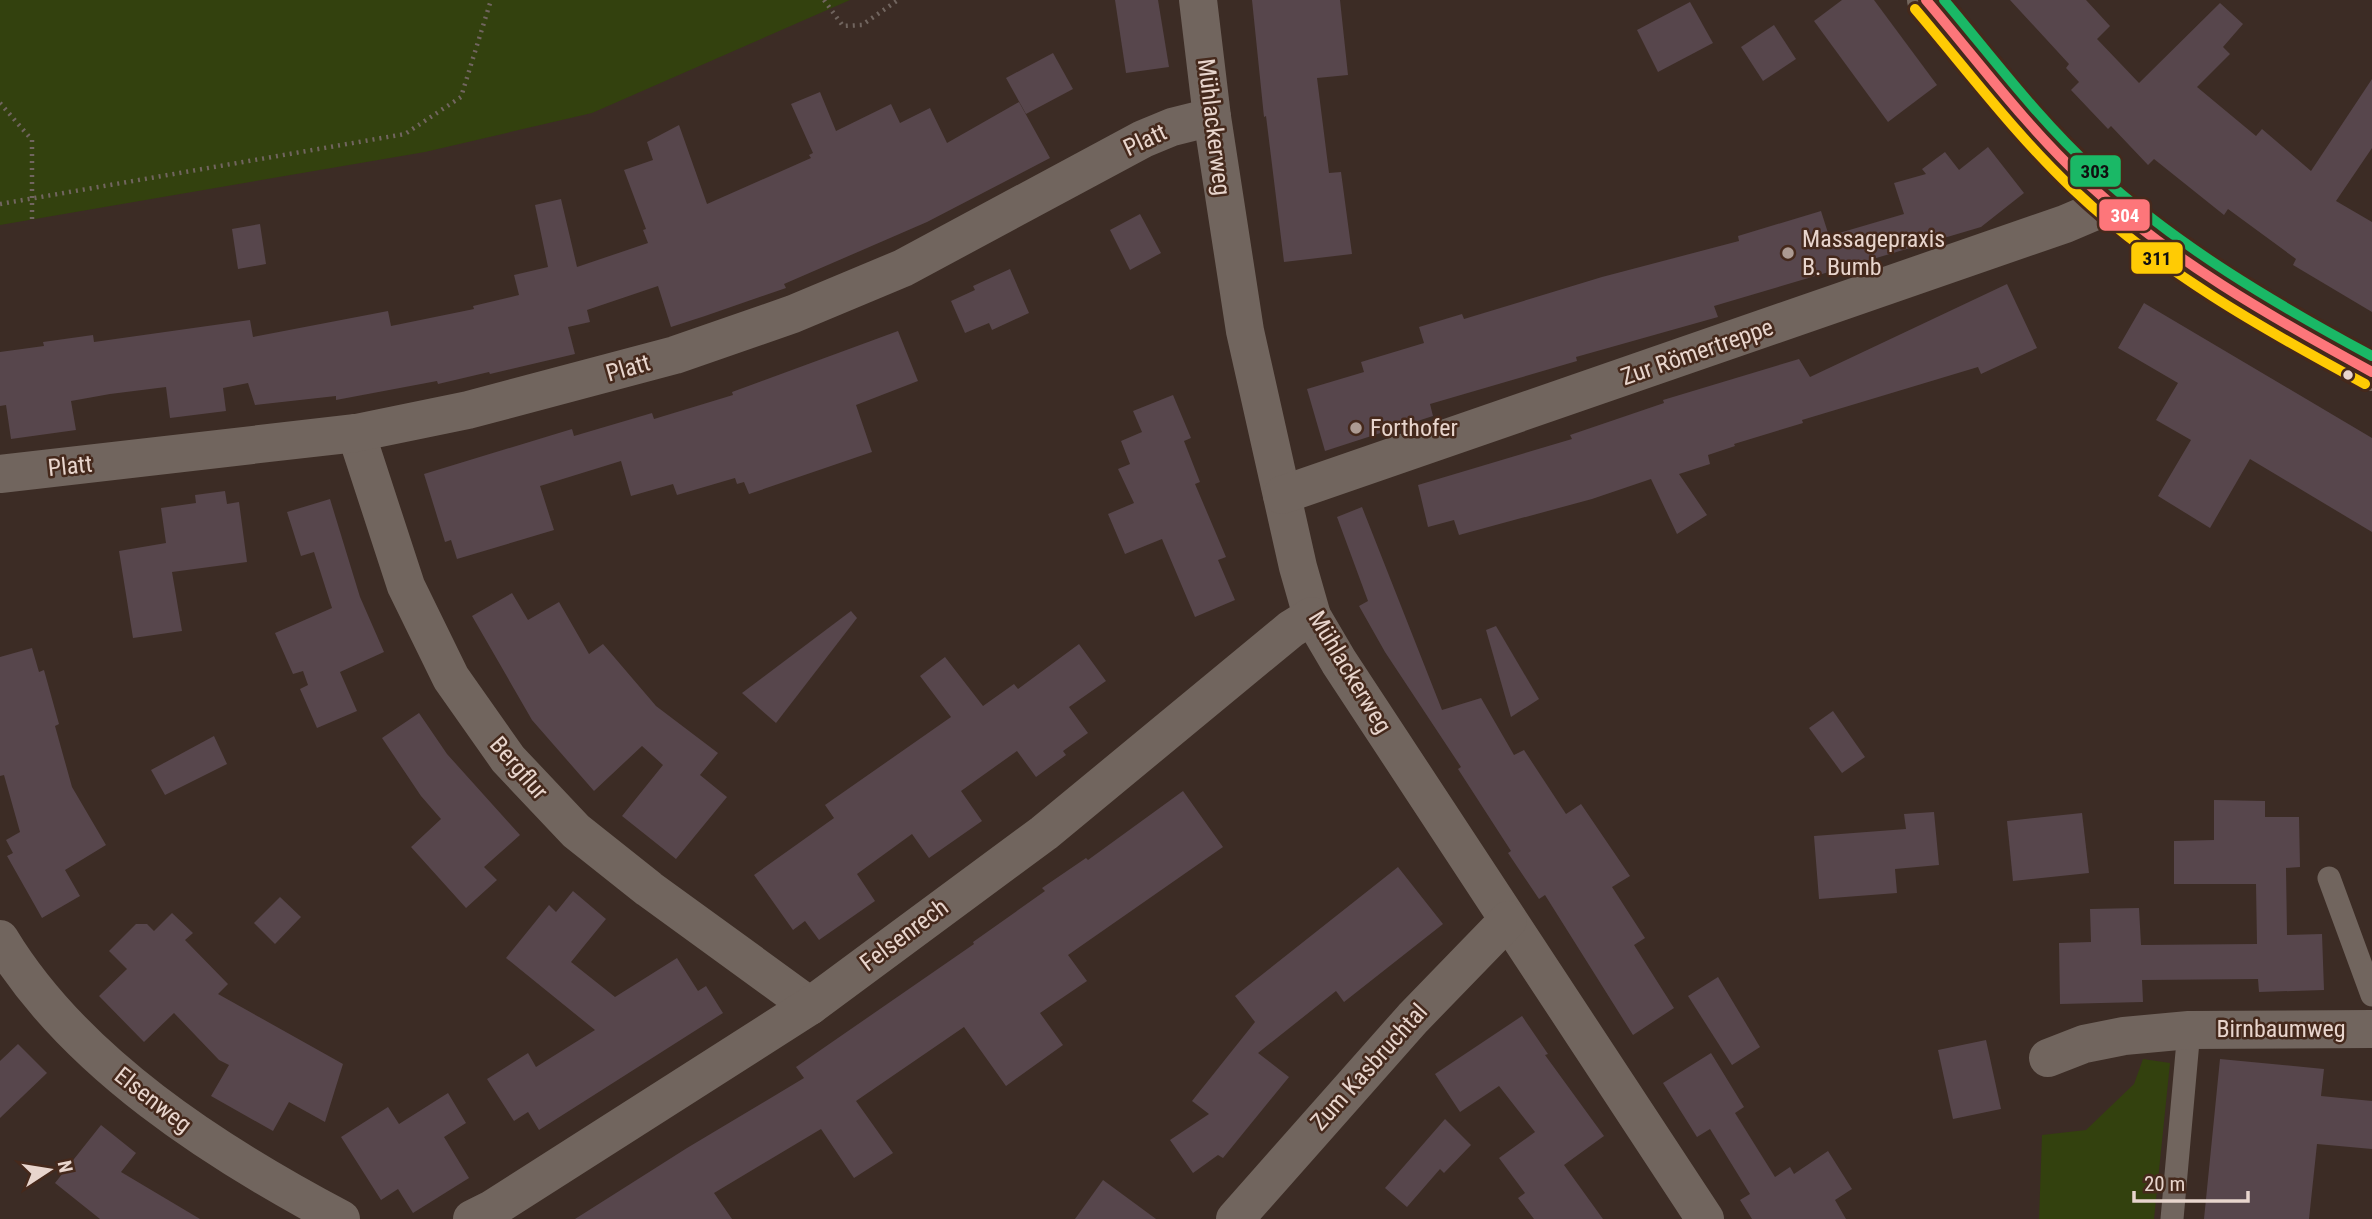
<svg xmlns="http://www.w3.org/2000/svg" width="2372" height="1219" viewBox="0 0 2372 1219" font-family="'Roboto Condensed',sans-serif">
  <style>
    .green { fill: #33410e }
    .building { fill: #57464c }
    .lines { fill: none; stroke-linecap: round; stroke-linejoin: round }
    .path { stroke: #71655f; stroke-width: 4.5; stroke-dasharray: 2 5; stroke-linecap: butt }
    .lane { stroke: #71655e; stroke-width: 23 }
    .street { stroke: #71655e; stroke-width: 38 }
    .secondary { stroke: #74675e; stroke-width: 38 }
    .bus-1-casing { stroke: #45291c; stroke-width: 16 }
    .bus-2-casing { stroke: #45291c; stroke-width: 16 }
    .bus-3-casing { stroke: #45291c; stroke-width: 16 }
    .bus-1 { stroke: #fd767a; stroke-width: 10 }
    .bus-2 { stroke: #ffcb04; stroke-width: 10 }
    .bus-3 { stroke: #1ab866; stroke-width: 10 }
    .poi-dot { fill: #ac9a92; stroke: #45291c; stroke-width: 2.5 }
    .bus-dot { fill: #e8d5cd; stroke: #45291c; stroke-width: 2.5 }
    .labels { text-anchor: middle; stroke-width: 5; stroke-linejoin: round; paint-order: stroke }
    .street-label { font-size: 24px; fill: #e8d5cd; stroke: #45291c }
    .poi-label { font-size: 24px; fill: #e8d5cd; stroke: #45291c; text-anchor: start }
    .line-badge { stroke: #45291c; stroke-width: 2.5 }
    .badge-label { font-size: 19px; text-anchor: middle; font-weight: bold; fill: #fff }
    .pale-badge-label { font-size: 19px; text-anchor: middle; font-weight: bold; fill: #111 }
  </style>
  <rect width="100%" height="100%" fill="#3c2c25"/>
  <g class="green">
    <path d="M0,0H850L592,113L425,152L0,225Z"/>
    <path d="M2143,1059L2170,1063L2154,1219H2039L2042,1135L2086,1130L2134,1084Z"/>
  </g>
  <g class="building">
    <path d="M1115,0H1158L1169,67L1126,73Z"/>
    <path d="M1252,0H1340L1348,75L1317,78L1329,173L1341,172L1352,254L1284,262L1266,116L1264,117Z"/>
    <path d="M1842,0H1874L1937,85L1888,122L1814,21Z"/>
    <path d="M2010,0H2086L2110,26L2097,39L2139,83L2220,3L2243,24L2223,47L2230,54L2197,87L2256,136L2262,129L2311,171L2372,79V148L2336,201L2372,222V312L2293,265L2296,259L2228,209L2224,215L2154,159L2148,165L2111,126L2108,129L2071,90L2079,82L2066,68L2069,64Z"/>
    <path d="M1690,2L1713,43L1658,72L1637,30Z"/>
    <path d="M1774,25L1796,59L1763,81L1741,47Z"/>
    <path d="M1053,53L1073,89L1026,114L1006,78Z"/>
    <path d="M820,92L836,131L891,104L900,123L930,108L947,143L1019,102L1050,158L927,222L784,284L786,288L705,316L671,327L658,286L587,310L590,322L568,327L575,354L490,374L489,372L438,384L437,381L336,400V396L255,405L248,383L223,388L226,411L170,418L166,387L110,394L71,401L76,430L11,439L6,405L0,406V352L44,346L43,342L93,335L94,342L250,320L253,337L388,311L391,326L474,309L473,306L519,295L514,275L548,267L535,205L561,199L577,267L648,243L643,230L646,229L624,170L653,160L647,142L679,125L707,204L811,158L809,155L813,153L791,104Z"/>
    <path d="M1988,147L2024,193L1981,227L1714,306L1718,317L1576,357L1577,361L1430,404L1433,416L1325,451L1307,389L1364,372L1361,362L1424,343L1419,327L1462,314L1464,319L1602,277L1739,241L1738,236L1821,211L1829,236L1904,214L1894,183L1926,174L1922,169L1945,152L1959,170Z"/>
    <path d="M1140,214L1161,253L1130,270L1110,230Z"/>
    <path d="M260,224L266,264L238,269L232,229Z"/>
    <path d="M1010,269L1029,313L992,330L989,323L965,333L951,301L975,290L973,286Z"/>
    <path d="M2007,284L2037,348L1981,374L1978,367L1802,420L1803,423L1734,444L1735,446L1708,455L1710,464L1679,474L1707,515L1677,534L1651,479L1592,499L1459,535L1454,520L1428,527L1418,485L1572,439L1570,435L1664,403L1663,400L1799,359L1810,377Z"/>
    <path d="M2144,303L2372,438V532L2250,459L2210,528L2158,496L2191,440L2156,420L2178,383L2118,348Z"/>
    <path d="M898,331L918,381L856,405L872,452L749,494L744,482L737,484L735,478L677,495L673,484L631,496L621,461L540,486L554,530L457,559L451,540L445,542L424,474L572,429L574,436L652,413L654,419L733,395L732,392Z"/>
    <path d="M1173,395L1191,438L1184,441L1200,482L1195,484L1226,557L1218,560L1235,600L1195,617L1162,539L1125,554L1108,514L1134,503L1118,469L1130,464L1121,441L1142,432L1133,411Z"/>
    <path d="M225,491L227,504L239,502L247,562L172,572L182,631L133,638L119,551L166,543L161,508L196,503L195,495Z"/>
    <path d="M330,499L360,597L384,652L340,672L357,711L317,728L300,689L308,685L303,671L293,674L275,633L332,608L314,552L301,556L287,512Z"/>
    <path d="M1362,507L1442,710L1481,698L1514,755L1524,750L1566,814L1581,804L1630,876L1612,887L1645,938L1634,945L1674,1008L1633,1035L1545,895L1539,899L1508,853L1511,851L1458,769L1461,767L1385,652L1359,606L1368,601L1337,517Z"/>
    <path d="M512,593L528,620L559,602L589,654L603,644L656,706L718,753L700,775L727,797L676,859L622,816L663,765L642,746L594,791L532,720L472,616Z"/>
    <path d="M851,611L857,618L776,723L742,693Z"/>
    <path d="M1496,626L1539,699L1511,717L1486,630Z"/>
    <path d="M1079,644L1106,681L1069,707L1088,733L1063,751L1066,755L1036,777L1017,751L961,791L982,821L929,858L912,834L857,874L875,901L819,940L805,921L793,930L754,875L834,818L825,805L951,717L920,676L945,657L983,706L1014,684L1018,689Z"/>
    <path d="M32,648L39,672L44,670L59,724L55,726L72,787L106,845L65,870L80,896L42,918L7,856L13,853L6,840L20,832L4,775L0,776V657Z"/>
    <path d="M1833,711L1865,757L1842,773L1809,728Z"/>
    <path d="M419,713L447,754L520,835L484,867L497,880L466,908L411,847L441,819L421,796L382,738Z"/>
    <path d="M214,736L227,764L165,795L151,770Z"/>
    <path d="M1183,791L1223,847L1068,955L1087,981L1040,1013L1063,1045L1006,1086L964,1027L856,1101L893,1153L854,1178L821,1129L714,1193L732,1219H575L687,1148L804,1078L796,1067L974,944L973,942L1045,891L1042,888L1086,858L1088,860Z"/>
    <path d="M2214,800L2265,801V817H2299L2300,867L2286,868L2287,935L2322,934L2324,990L2259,992L2258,979L2142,980L2143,1002L2060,1004L2059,943L2091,942L2090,909L2139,908L2141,945L2257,944L2256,884H2174V841L2214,840Z"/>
    <path d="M1934,812L1939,865L1895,869L1897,893L1819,899L1814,836L1906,829L1904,814Z"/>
    <path d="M2082,813L2089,873L2013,881L2007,821Z"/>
    <path d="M1398,867L1443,924L1344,1002L1336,991L1258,1053L1289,1077L1223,1158L1218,1155L1193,1173L1170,1140L1209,1114L1192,1101L1255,1022L1235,996Z"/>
    <path d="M573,891L606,919L571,962L615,997L677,958L698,991L706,986L723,1013L539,1130L528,1112L514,1121L487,1079L528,1053L536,1067L595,1030L506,958L549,905L556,912Z"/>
    <path d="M280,897L301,917L275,944L254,923Z"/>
    <path d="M172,913L193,933L185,940L228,984L218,994L343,1064L325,1122L289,1102L273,1131L211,1096L229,1065L219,1060L174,1013L144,1042L99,996L127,969L109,951L136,924H147L154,931Z"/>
    <path d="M1718,977L1760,1047L1732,1065L1688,996Z"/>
    <path d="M1522,1016L1548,1054L1545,1055L1604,1136L1564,1165L1603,1219H1534L1518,1198L1525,1193L1499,1158L1535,1132L1499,1086L1460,1112L1435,1074Z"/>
    <path d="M1986,1040L2001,1109L1953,1119L1938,1050Z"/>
    <path d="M18,1044L47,1073L0,1118V1061Z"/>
    <path d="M1711,1053L1744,1107L1735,1113L1775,1177L1790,1167L1794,1174L1828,1151L1852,1189L1835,1200L1846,1219H1752L1740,1200L1750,1194L1710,1129L1697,1137L1663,1083Z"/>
    <path d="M2220,1059L2324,1069L2321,1096L2372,1101V1149L2317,1144L2309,1219H2204Z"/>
    <path d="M448,1093L466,1123L444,1137L469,1178L413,1213L398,1189L381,1200L341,1137L388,1107L399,1124Z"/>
    <path d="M1445,1119L1471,1145L1444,1173L1440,1169L1407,1207L1385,1188Z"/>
    <path d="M101,1125L136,1153L121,1172L200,1219H100L55,1183Z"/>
    <path d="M1103,1180L1156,1219H1075Z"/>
  </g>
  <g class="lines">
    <g class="path">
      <path d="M824,0L843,26L862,25L898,0"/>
      <path d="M0,103L32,140V223"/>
      <path d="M0,204L405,134L461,97L491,0"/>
    </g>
    <g class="lane">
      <path d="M2329,878L2372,995"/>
      <path d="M2172,1219L2189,1030"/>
    </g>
    <g class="street">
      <path d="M1198,0L1212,117L1245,331L1298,567L1312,616L1339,662L1705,1219"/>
      <path d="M356,433L406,586L451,678L508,759L576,831L649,889L810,1006"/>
      <path d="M0,474L356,433L468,410L675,355L793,314L903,268L1143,139L1172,127L1212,117"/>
      <path d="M1282,495L2065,224L2112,204"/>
      <path d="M0,939C75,1063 216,1153 341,1219"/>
      <path d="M2048,1058L2084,1044L2124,1036L2189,1030L2372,1029"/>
      <path d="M472,1219L492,1209L810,1006L1044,833L1291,629L1312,616"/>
      <path d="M1235,1219L1413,1018L1508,920"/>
    </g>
    <path class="secondary" d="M1926,0C1968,49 2007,99 2050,146C2135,239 2262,313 2372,372"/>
    <g class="bus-1-casing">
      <path id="bus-1" d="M1926,0C1978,61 2026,126 2084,180C2169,259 2271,317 2372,372"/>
    </g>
    <g class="bus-2-casing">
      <path id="bus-2" d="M1915,9C1967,70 2015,134 2073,189C2158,270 2263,329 2365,384"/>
    </g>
    <g class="bus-3-casing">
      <path id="bus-3" d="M1944,0C1993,58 2039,120 2095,171C2177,246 2274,303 2372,356"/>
    </g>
    <use href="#bus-1" class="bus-1"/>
    <use href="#bus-2" class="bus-2"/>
    <use href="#bus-3" class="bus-3"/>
  </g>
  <g class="poi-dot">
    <circle cx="1788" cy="253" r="7"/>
    <circle cx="1356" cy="428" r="7"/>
  </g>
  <circle class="bus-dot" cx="2348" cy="375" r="6"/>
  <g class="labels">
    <g class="street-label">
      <text transform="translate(1214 127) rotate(83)" y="8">Mühlackerweg</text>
      <text transform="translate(1145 140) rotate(-25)" y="8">Platt</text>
      <text transform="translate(1697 352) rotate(-19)" y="8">Zur Römertreppe</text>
      <text transform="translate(628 368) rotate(-16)" y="8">Platt</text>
      <text transform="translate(70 466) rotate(-6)" y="8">Platt</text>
      <text transform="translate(1350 672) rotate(59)" y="8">Mühlackerweg</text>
      <text transform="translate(519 768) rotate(49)" y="8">Bergflur</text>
      <text transform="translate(904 935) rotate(-37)" y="8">Felsenrech</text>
      <text x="2281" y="1037">Birnbaumweg</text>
      <text transform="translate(1369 1067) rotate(-48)" y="8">Zum Kasbruchtal</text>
      <text transform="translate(153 1100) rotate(38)" y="8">Elsenweg</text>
    </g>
    <g class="poi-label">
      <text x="1802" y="247">Massagepraxis<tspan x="1802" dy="28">B. Bumb</tspan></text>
      <text x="1370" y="436">Forthofer</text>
    </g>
  </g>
  <g class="line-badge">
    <rect x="2069" y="154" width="53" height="34" rx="7" fill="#1ab866"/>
    <rect x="2098" y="198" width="53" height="34" rx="7" fill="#fd767a"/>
    <rect x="2130" y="241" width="54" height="34" rx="7" fill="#ffcb04"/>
  </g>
  <g class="badge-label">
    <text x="2125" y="222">304</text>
  </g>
  <g class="pale-badge-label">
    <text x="2095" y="178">303</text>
    <text x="2157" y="265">311</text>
  </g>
  <g transform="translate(49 1170) rotate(78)" stroke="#45291c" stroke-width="5" paint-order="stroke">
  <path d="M0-5L12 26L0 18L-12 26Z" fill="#e8d5cd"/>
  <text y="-10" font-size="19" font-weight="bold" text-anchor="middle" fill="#e8d5cd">N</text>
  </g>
  <path d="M2134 1191v10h114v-10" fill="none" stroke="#e8d5cd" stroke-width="3.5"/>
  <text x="2144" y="1191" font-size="21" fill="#e8d5cd" stroke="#45291c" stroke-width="5" paint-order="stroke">20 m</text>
</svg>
